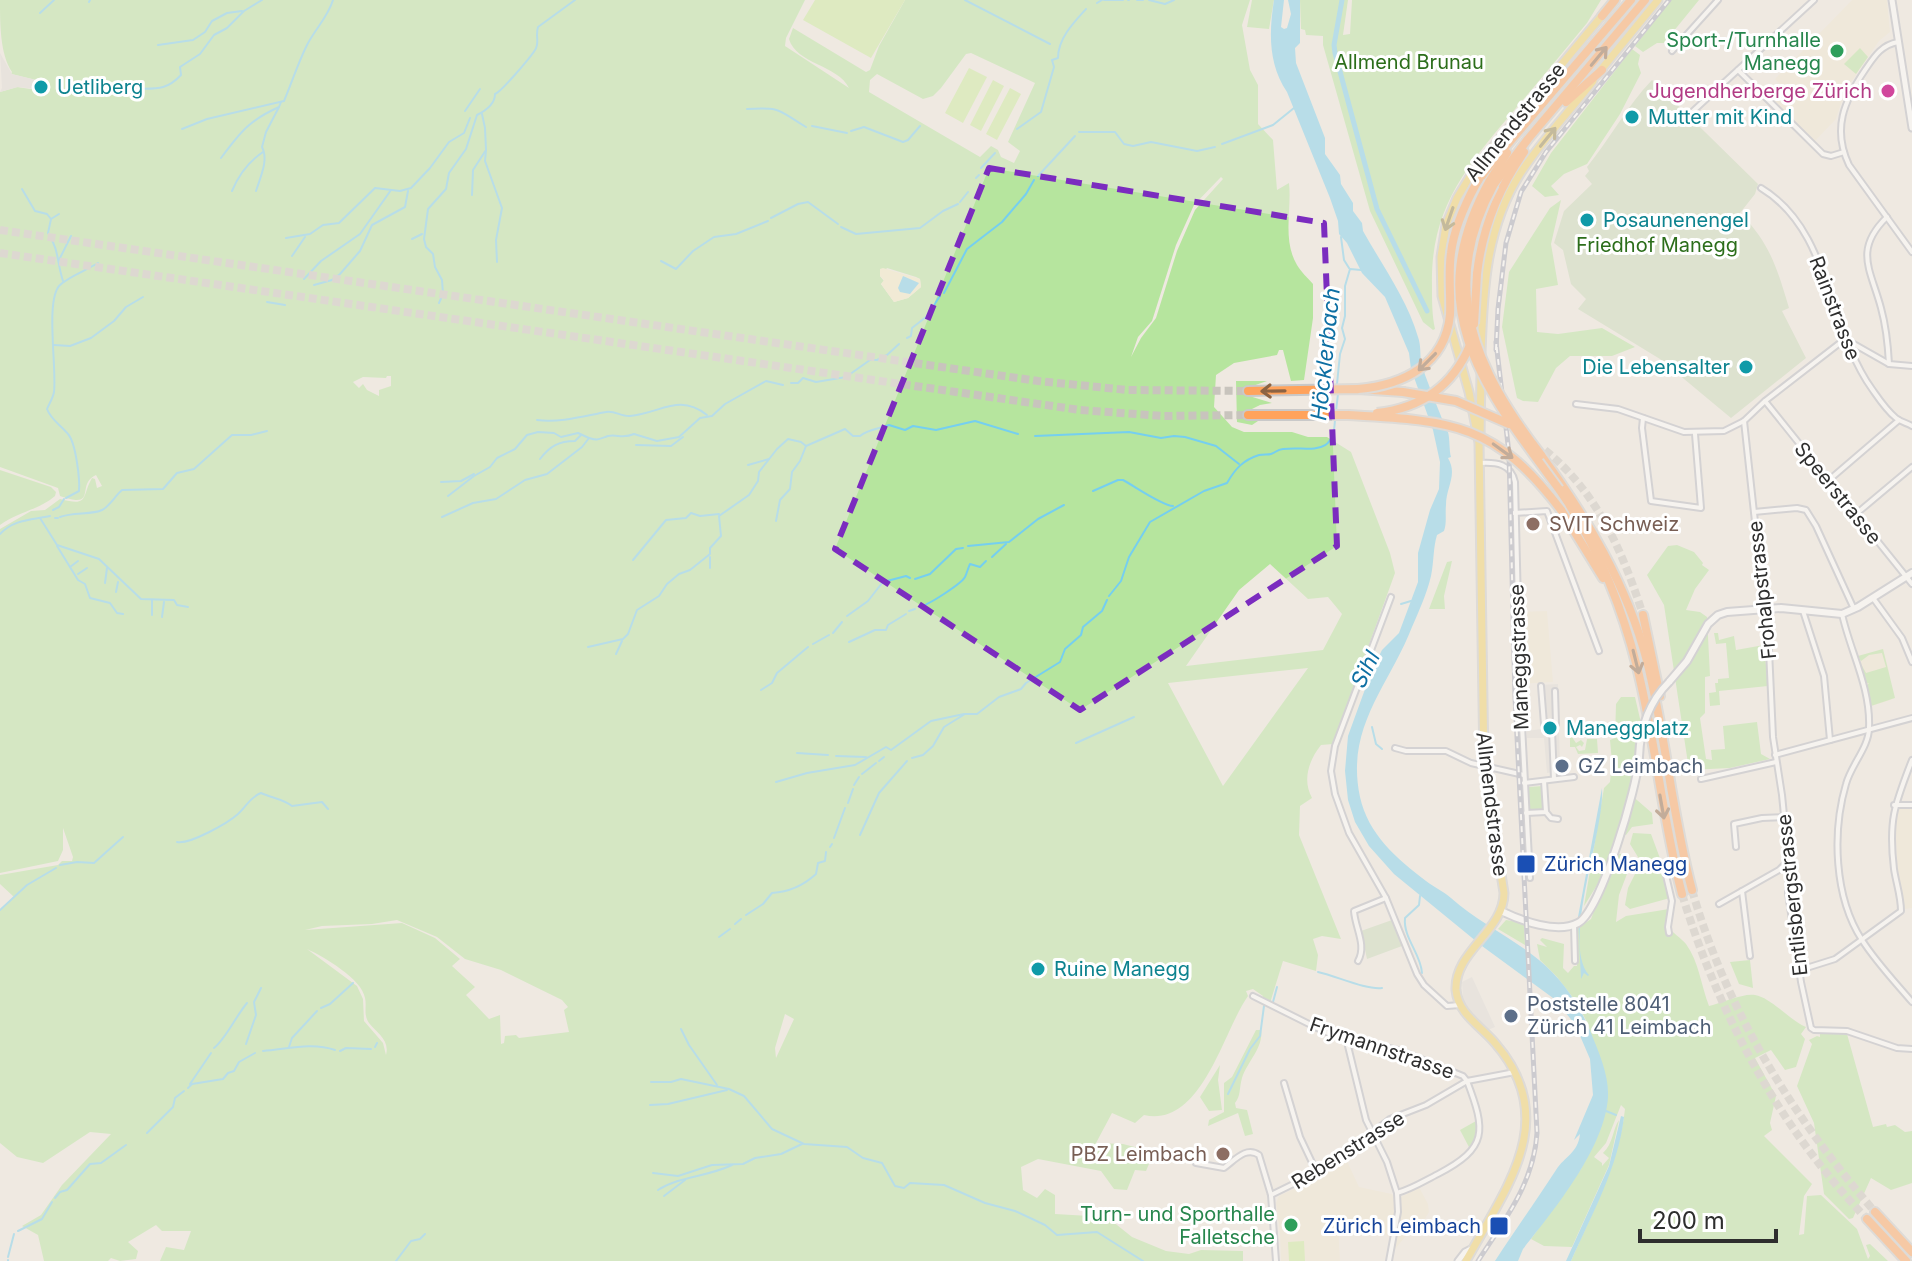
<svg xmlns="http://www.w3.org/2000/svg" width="1912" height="1261" viewBox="0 0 1912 1261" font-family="Inter,sans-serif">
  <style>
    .education { fill: #f0e6d1 }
    .green { fill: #b6e59e; fill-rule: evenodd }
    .sand { fill: #f3ecc5 }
    .cemetery { fill: #c8d9b8 }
    .pitch { fill: #c9ec9a }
    .plaza { fill: #dfdcd8 }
    .water { fill: #75cff0 }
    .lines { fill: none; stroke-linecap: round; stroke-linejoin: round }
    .stream { stroke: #75cff0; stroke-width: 2 }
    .canal { stroke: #75cff0; stroke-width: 5 }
    .motorway-tunnel { stroke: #c8c4bd; stroke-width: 8; stroke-dasharray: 8 4; stroke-linecap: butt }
    .minor-casing { stroke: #b4b7c1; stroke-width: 8 }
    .tertiary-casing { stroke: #b4b7c1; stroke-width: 9 }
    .secondary-casing { stroke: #b4b7c1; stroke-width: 10 }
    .primary-casing { stroke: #c9c9c9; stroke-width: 11 }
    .motorway-casing { stroke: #c9c9c9; stroke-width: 12 }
    .minor { stroke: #fff; stroke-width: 4 }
    .tertiary { stroke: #fff; stroke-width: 5 }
    .secondary { stroke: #fff; stroke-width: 6 }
    .primary { stroke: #f2d163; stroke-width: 7 }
    .motorway { stroke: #ffa35c; stroke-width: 8 }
    .rail-casing { stroke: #a3a6b8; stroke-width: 5 }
    .rail { stroke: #fff; stroke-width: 2; stroke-dasharray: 6; stroke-linecap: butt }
    .secondary-bridge-casing { stroke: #b4b7c1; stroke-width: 10; stroke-linecap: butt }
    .motorway-bridge-casing { stroke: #c9c9c9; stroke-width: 12; stroke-linecap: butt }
    .secondary-bridge { stroke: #fff; stroke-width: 6 }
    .motorway-bridge { stroke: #ffa35c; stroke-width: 8 }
    .oneway { stroke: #8c6343 }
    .oneway2 { stroke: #908048 }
    .marked { fill: none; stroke: #7b2cbf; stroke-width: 6; stroke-dasharray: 16 10; stroke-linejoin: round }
    .leisure-dot { fill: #2e9e5b; stroke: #fff; stroke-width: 3 }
    .culture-dot { fill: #0f9aa8; stroke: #fff; stroke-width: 3 }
    .hotel-dot { fill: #d1479c; stroke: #fff; stroke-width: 3 }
    .education-dot { fill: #8d6e63; stroke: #fff; stroke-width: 3 }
    .service-dot { fill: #5c6f8a; stroke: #fff; stroke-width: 3 }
    .transit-dot { fill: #1a4fb4; stroke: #fff; stroke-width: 3 }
    .labels { text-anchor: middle; stroke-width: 6; stroke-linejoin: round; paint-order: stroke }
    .leisure-label { font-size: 20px; fill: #27864d; stroke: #fff; text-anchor: end }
    .park-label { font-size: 20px; fill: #2c6e1b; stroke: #fff }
    .culture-label { font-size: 20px; fill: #0d838f; stroke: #fff; text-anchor: start }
    .hotel-label { font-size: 20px; fill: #b23c85; stroke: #fff; text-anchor: end }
    .street-label { font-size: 20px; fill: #2e2e2e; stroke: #fff }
    .education-label { font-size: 20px; fill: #785e54; stroke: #fff; text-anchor: start }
    .service-label { font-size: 20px; fill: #4e5e75; stroke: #fff; text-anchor: start }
    .transit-label { font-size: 20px; fill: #164399; stroke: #fff; text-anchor: start }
    .water-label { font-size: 22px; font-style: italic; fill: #0d6fa3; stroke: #fff }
  </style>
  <rect width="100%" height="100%" fill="#efe9e1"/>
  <g class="education">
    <path d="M1852,0H1887L1890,32L1879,41L1845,91L1836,119L1815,141L1769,96L1780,84L1775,79Z"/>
    <path d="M1547,611L1553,682L1522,684L1520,612Z"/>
    <path d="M1883,649L1889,671L1891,700L1868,707L1858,656Z"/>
    <path d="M1912,807V908L1905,909L1898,878L1895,820L1899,808Z"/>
    <path d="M1346,1159L1359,1187L1392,1194L1394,1197L1395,1210L1390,1236L1338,1224L1340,1261H1281L1280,1233L1276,1203L1279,1196L1318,1177Z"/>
    <path d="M1419,1187L1428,1204L1429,1212L1422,1224L1405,1237L1390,1255L1401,1197Z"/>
  </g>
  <g class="green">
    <path d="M0,0H805L786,38L785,46L849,88C838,65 796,64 789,39L793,28L866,72L870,70L879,46L905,0H1250L1242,25L1250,70L1258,85V124L1273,140L1277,190L1289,183C1292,209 1282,240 1297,265C1301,272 1308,278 1313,284V318L1304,380L1291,381L1283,350H1279L1277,355L1234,363L1216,375L1214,407L1232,427L1244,432H1292L1308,437H1327L1351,452L1390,553L1395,573L1333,744L1321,745C1309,760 1302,780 1312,798L1300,806L1299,835L1341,939L1322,936L1313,939L1318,955L1316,971L1283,961L1270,1003L1262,999L1263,996L1253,989L1246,991L1248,996C1223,1031 1202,1128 1144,1115L1135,1123L1112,1113L1096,1143L1123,1144L1154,1152L1146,1171L1135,1170L1127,1190L1114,1189L1101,1171L1038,1159L1021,1167L1023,1190L1037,1198L1045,1189L1055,1195V1214L1107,1217L1132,1237L1166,1251L1189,1254L1201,1250L1243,1251V1261H160L166,1247L184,1250L191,1231H162L156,1225L128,1242L138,1251L136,1259L120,1261L111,1258L108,1261H44L38,1235L22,1226L41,1215L62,1185L111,1134L90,1132L43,1163L17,1157L0,1143V910L14,897L0,884V875L58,865L62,861H72L73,857L63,828V850L58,861L0,873V529L31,511L45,510L60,499C90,507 81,497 92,478L95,479L97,488L102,486L96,475C75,484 99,510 60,496L58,488L0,467V92L17,87L44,91L47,88L45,79L36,80L11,74L12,72C0,54 0,24 0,0ZM971,53L1035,83L1008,142L1020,151L1014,163L1001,157L998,150L991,146L980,157L869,92L870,80L877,74L923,99L933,96L941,88L966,54ZM1221,177L1223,179L1195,210L1177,251L1156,318L1141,338L1131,357L1138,337L1152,321L1176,245L1194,205ZM887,268L916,277L920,279L921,287L908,298L894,302L881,284L884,281L880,276ZM387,376H391V386L379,390V396L367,390L363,384L359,388L353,382L363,377L386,378ZM1270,564L1308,599L1328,597L1342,614L1323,650L1186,666L1239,590ZM1308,668L1223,786L1168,683ZM397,920L437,937L465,959L501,970L562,1000L568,1007L564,1010L569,1032L519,1038L516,1035L505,1036L504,1043L501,1044L500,1015L489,1019L466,995L475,987L452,966L460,959L435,938L402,923L305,930L322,926L372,924ZM307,949C324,957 362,979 365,998C367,1007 363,1014 369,1023C377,1033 390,1040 386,1055L383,1043L364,1021L363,999L357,986ZM785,1014L794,1019L776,1058L775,1048Z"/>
    <path d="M1252,0H1274L1269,29L1247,27Z"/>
    <path d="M1300,0H1348L1343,35L1350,34L1352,0H1601L1587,23C1564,51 1540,80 1516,108C1468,165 1430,207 1432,286C1432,301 1432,315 1435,329L1433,330L1423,322L1370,211L1323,45V36L1306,35L1305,30L1301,29Z"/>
    <path d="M1671,0H1699L1664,43H1657L1643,52L1635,46Z"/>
    <path d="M1860,48L1868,57L1856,74L1844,64Z"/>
    <path d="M1632,49L1640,55L1638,64L1641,73L1620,114L1587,164L1564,174L1551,186L1559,195L1545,197L1532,186L1551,153Z"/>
    <path d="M1561,200L1551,244L1558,285L1536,289L1537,332L1558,334L1602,328L1635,347L1612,356H1570L1556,368L1538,402L1523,401L1517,398L1502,327L1509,272L1550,208Z"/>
    <path d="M1236,381H1267L1244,389L1246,395L1272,403L1260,405L1246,412L1245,417L1258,421L1252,425L1237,422Z"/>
    <path d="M0,470L51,487L56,492L55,496C39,510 17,512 0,525Z"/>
    <path d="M1677,545L1694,552L1703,563L1702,565L1709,570L1695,589L1686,610L1700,612L1707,617L1710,676L1705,677V713L1700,718L1706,759L1712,760L1711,750L1725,749L1723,726L1757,722L1761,754L1770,759L1730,768L1689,770L1664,605L1647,575L1668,546Z"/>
    <path d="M1452,561L1444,596L1445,609H1429L1447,562Z"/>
    <path d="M1714,633H1718L1719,640L1734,636L1736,650L1764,645L1768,686L1719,691L1720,705L1710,706L1709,693L1716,692L1715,683H1718V679L1729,678L1726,643L1716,644Z"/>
    <path d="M1883,649L1895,698L1868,707L1866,686L1869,683L1864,684L1861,664L1866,673L1886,667L1882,653L1869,655L1861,661L1858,656Z"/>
    <path d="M1621,697H1635L1641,723L1630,794L1652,813L1653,824L1632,827L1626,835L1620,833L1604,874L1584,906L1604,788L1610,782L1612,762L1610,740L1615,738L1616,704Z"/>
    <path d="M1570,734L1576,743L1581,740L1584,743L1582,747L1580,745L1576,747L1579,751L1585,750L1587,739H1597L1598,753L1578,754L1575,747H1570Z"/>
    <path d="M1543,786L1544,809H1529L1528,787Z"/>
    <path d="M1633,833L1651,834L1661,861L1670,898L1630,909L1625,905L1628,888L1641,862L1630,844Z"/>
    <path d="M1615,854H1625L1630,866L1619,895L1616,922L1626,916L1669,909L1667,926C1673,933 1681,938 1686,944C1699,962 1701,985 1709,1006C1722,1003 1743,993 1755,995C1772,998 1789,1020 1806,1027L1801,1034L1805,1039L1796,1067L1785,1070L1771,1050L1755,1058L1776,1096L1770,1123L1772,1130L1764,1136L1812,1184L1804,1196L1799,1235L1804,1234L1807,1196L1821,1195L1857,1229L1868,1259L1870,1256L1866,1245L1870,1244L1888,1261H1571C1593,1211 1619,1163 1625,1109L1621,1105L1606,1143L1594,1157L1602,1163V1166L1609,1158L1603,1153C1613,1144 1613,1128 1619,1120L1609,1165L1572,1247L1544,1246L1531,1239L1581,1169L1601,1127L1589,1026L1577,1003L1557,977L1540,960L1537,944L1547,947L1540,940L1542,938L1564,944L1563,968L1568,973L1574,966H1577L1576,929L1591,919Z"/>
    <path d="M1506,920L1524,923L1525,945L1498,929Z"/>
    <path d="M1750,960L1753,988L1739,984L1730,962Z"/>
    <path d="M1256,1030H1261C1264,1047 1247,1062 1242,1078C1239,1088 1241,1096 1235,1103L1236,1108L1247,1110L1253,1134L1245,1136L1238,1113L1208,1126L1209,1120L1224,1112V1083L1232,1077Z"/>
    <path d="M1834,1032L1847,1034L1873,1127L1886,1124L1887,1127L1895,1125L1905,1132L1912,1131V1183L1891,1190L1871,1178L1853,1218L1849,1219L1824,1194L1814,1123L1797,1086L1812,1044L1809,1040L1817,1036L1820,1037V1033Z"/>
    <path d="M1220,1065L1218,1080L1222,1110L1209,1111L1200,1097Z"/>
    <path d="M1476,1121V1135L1470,1149L1460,1130Z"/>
  </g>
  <path class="sand" d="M883,268L920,279L921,287L908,298L894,302L881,284L884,280L880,276V269Z"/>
  <g class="cemetery">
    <path d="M1652,80L1758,184L1755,194L1740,213C1770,243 1777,268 1789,308L1782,311L1806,358L1731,418L1660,359L1578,309L1586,299L1571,284L1563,250L1554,243L1564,211L1592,184L1585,176L1589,171L1587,167C1609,140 1627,106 1652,80Z"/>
    <path d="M1392,920L1402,946L1367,959L1361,931Z"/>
  </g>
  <g class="pitch">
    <path d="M815,0H905L871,58L803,20Z"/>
    <path d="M969,68L987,77L963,123L945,113Z"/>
    <path d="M993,80L1004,86L981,131L970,125Z"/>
    <path d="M1010,88L1021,94L997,140L986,134Z"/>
    <path d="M1304,1241L1305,1261H1289L1288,1242Z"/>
  </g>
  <g class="plaza">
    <path d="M0,53L12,74L36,80L46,79V90L18,87L0,92L2,88Z"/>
    <path d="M1558,684L1560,771L1547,773L1544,738H1527V731L1541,729L1539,685Z"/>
    <path d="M1472,977L1495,1027L1488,1030L1469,1011L1463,999L1462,982Z"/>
  </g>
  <g class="water">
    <path d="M1274,0H1284L1281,27L1284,29L1287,28L1291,14L1288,0H1300V43L1295,48L1296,63L1325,138V154L1340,175L1341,184L1353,203V211L1362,223L1363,231C1382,265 1407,299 1418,337C1421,345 1420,354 1421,362C1421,366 1445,427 1448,432C1450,439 1449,450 1451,457L1448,458C1458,475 1446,487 1446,505C1445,515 1447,522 1444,531L1437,535C1433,548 1434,562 1431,576C1427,593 1419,611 1412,627C1389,686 1345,727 1360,797C1368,834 1397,859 1426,881C1434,887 1443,891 1451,898C1476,921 1511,937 1539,960C1562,979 1580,1005 1591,1033C1599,1053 1609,1075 1608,1097C1605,1148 1554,1210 1523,1249L1518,1261H1495C1515,1230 1536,1201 1556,1170C1565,1156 1578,1153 1580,1134L1574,1140L1593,1095L1590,1059L1575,1024L1553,998L1482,946L1394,874L1369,846L1355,822L1348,800L1345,771L1348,736L1372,670L1382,650L1399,633L1418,582V553L1430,510L1439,489L1440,462L1433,430L1411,369L1409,353L1385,297L1362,273L1347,243L1339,234L1338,221L1330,198L1287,92C1268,64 1269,32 1274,0Z"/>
    <path d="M903,276L919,283L910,294L900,292L898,288Z"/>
    <path d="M1602,788C1605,832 1561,942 1589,975L1588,976L1584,973L1581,979L1578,917Z"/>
    <path d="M1621,1116L1624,1117C1618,1168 1592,1214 1571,1261H1566L1609,1166Z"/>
  </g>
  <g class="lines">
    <g class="stream">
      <path d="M965,0L1050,44"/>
      <path d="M1104,0H1123"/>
      <path d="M1128,0H1129"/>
      <path d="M1137,0H1143"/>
      <path d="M1149,0L1165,4L1174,0"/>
      <path d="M89,2L90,0"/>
      <path d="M1097,3L1102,0"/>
      <path d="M40,13L54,0"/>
      <path d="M158,45L193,40L205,32L212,21L227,13L242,11"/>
      <path d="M115,95C121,93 128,90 134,89C154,88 165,92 181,75L180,67L200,54L214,35L227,28L244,11L262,0"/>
      <path d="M747,109C783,107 777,110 806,127"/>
      <path d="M465,111L480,89"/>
      <path d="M812,126L847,133"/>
      <path d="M182,129L207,119L284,101C292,82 298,63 307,45C315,29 328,17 333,0"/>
      <path d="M1017,129L1041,112L1054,67L1052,60L1058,58C1058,39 1073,23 1086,9"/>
      <path d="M851,131L864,127L903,142L908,140L920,126"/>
      <path d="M1079,132H1115L1124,144L1133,146L1151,142L1197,151L1215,147"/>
      <path d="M1222,144L1273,125L1294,108"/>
      <path d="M486,150L485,161L502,208L496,240L497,262"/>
      <path d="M221,158C241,131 250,120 279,107L281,102"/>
      <path d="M981,168L995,153"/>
      <path d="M1038,176L1075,136"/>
      <path d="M976,178L979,175"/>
      <path d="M22,189L35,211L47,214L51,219L48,233C59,249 57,263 63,281"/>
      <path d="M232,191C239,174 248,162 263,152"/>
      <path d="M256,191C260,178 269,160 262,147L266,132L279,107"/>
      <path d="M472,195L473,170L486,150L485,128L482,114"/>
      <path d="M960,202L968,192"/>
      <path d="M771,218L798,204L808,202L838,224"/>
      <path d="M51,219L59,214"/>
      <path d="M841,227L856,234L920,228L943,211L958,204"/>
      <path d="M1341,237L1344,260L1349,268"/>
      <path d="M286,238L310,234L323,225L339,223L375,188L400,191L411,188L430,168L449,142L464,133L470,118"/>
      <path d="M412,239L422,234"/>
      <path d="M292,256L305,237"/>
      <path d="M59,260L71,236"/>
      <path d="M661,261L676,269L693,251L714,237L736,234L768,221"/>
      <path d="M304,279L321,261L360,234L391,190"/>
      <path d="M314,285L332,280L340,274L360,251L372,225L405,207L408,191"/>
      <path d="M944,293L967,249L1002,222L1026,194L1034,180"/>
      <path d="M267,302L285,305"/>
      <path d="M439,303L443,294L442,280L435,267L433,254L426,247L424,239L428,209L446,189L449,173L466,149L477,115C485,111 495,104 495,94C501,92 530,58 535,50C540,43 535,36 538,27L575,0"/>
      <path d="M907,338L911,336L912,328L926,317L940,296"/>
      <path d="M54,345L70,346L91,338L114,321L126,307L143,297"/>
      <path d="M791,383H798L803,378L816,382L846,377L870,360H877L887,355L899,344"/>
      <path d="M1337,384L1340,354L1345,339L1342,328L1345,316V286L1350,269L1361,270"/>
      <path d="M1336,411L1338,394"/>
      <path d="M537,420C560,423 584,416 606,412C614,410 622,417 630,416C661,413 679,393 707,415"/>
      <path d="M1035,436L1129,432L1161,438L1174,436L1185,437L1216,446L1239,464"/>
      <path d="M636,445L671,446L683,437"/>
      <path d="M540,459C550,446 559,441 575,441L581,435"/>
      <path d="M748,465L769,459"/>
      <path d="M441,482L461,481L474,474"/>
      <path d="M1093,491L1118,480H1123C1136,487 1161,505 1173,506"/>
      <path d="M448,496L474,476L490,467L497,458L515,449L527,435L538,432L554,433L561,437L578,433L589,438"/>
      <path d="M66,498L79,491C80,480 76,443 68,434C61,425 51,420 47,409C49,404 53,398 54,392C57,368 45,299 60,285C68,277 87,270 98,263"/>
      <path d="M53,510L59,507L64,499"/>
      <path d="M60,517C73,512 92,515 102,510C109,507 115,496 122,490L163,489L177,473L194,469L232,435H251L267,431"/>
      <path d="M442,517L473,503L496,499L525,480L547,474L582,447L589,438C598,441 599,439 608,436C617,434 623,439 634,434L657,441L679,437L700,418L712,416L725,404L766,381L783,385"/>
      <path d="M40,518L57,545L99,559L141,599L174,600L177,605L188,607"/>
      <path d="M55,518H58"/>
      <path d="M776,521L780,500L790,489L792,472L800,461L806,446"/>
      <path d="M0,534C14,519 32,520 50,516"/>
      <path d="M57,546L78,580L85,584L90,598L110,603L117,613L123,614"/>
      <path d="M968,546L1009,542L1038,519L1064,505"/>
      <path d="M992,557L1006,544"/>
      <path d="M633,560L666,520L686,518L691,513L700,516L719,514"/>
      <path d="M70,567L78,561"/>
      <path d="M710,568V557"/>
      <path d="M78,574L87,568"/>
      <path d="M915,579L930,574L956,549L963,548"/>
      <path d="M887,581L906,576L910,578"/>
      <path d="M105,583L107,568"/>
      <path d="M116,592L118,582"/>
      <path d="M1109,596L1121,581L1129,557L1150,522L1204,491L1227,483C1235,469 1243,460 1259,455C1263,454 1268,455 1271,454C1277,452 1276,450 1283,449C1310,446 1335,459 1335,417"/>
      <path d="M152,600V615"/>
      <path d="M1401,604L1411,601"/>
      <path d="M919,607C927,606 961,584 965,577C967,573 968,568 970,564L980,567L986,561"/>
      <path d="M909,611L915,609"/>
      <path d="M847,616L868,601L882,583"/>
      <path d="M162,617L164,602"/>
      <path d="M833,633L842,622"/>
      <path d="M849,642L875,630H886L888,625L906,614"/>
      <path d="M813,644L829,635"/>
      <path d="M588,647L623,639L628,634L637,610L659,596L667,584L679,574L690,570L710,554V548L721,536L719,516L749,495L758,481L759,472L777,449L788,439L801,442L806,446L845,429L853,436H860C868,429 879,429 889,425L905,430L913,426L936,430L975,421L1018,434"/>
      <path d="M616,654L622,641"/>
      <path d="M761,690L772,683L777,673L808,647"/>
      <path d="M1372,727L1376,744L1382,749"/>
      <path d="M1076,743L1134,717"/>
      <path d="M797,753L828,755"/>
      <path d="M836,756L866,757"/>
      <path d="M912,758L923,755L933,746L944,727L965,714H977L999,697L1021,689L1026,683L1060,662L1065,649L1081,635L1083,627L1102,611L1107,600"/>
      <path d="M879,761L884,757"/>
      <path d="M862,774L876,763"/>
      <path d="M776,782L807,773L855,765L886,747L891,750L931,721L964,714"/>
      <path d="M854,785L859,777"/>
      <path d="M848,803L853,789"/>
      <path d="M860,835L879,793L907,761"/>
      <path d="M834,838L845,808"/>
      <path d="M177,842C189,845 228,823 238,814C247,806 250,797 261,793C272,798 283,799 292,806L322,802L328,809"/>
      <path d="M830,847L832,844"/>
      <path d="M60,865L77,862L94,863L123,837"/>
      <path d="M1420,896L1419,905L1405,918C1403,938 1421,954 1422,973"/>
      <path d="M0,910L27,885L56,868"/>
      <path d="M746,915L763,904L772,893C788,892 804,885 816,874L818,863L825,861L826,852"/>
      <path d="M735,924L741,919"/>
      <path d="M719,937L730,929"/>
      <path d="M1318,972C1336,976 1366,990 1382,988"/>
      <path d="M1273,1002L1277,987"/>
      <path d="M321,1008L330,1004L353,983"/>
      <path d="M681,1029L689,1045L717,1085"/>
      <path d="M246,1044L256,1015L254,1002L261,988"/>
      <path d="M289,1047L292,1038L317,1011"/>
      <path d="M375,1047L377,1043"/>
      <path d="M214,1048C225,1040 236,1016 247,1003"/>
      <path d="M263,1051C288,1049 312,1042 335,1050"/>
      <path d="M340,1051L346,1048L371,1049"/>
      <path d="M651,1082H671L681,1079L729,1089L744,1096L772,1129L804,1144L847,1147L863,1158L882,1163L895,1186L904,1188L910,1183L944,1185L985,1203L1015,1211L1045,1225L1057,1235L1097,1232L1143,1261"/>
      <path d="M190,1084L211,1053"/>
      <path d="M188,1088L192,1084L223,1079L228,1073L234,1071L239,1062L255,1053"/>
      <path d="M1228,1094L1250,1049L1260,1036L1264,1006"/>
      <path d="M650,1105L668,1104L727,1090"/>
      <path d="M1606,1111L1616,1115"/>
      <path d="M147,1133L173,1107L175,1098L184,1091"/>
      <path d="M653,1173L678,1176L712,1165L743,1164L755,1158L781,1154L802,1144"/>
      <path d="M658,1190C680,1176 707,1177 732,1165"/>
      <path d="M664,1196L685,1180"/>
      <path d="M55,1198L60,1192L67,1190L90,1164L101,1163L126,1145"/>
      <path d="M18,1231L42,1219L52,1202"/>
      <path d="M8,1257L14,1234"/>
      <path d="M8,1261V1260"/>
      <path d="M396,1261L411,1241L420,1239L425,1234"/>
    </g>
    <path class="canal" d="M1342,0L1334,45L1335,53L1377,209L1427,311"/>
    <g class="motorway-tunnel">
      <path d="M0,230L1038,381L1128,390L1248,391"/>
      <path d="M0,253L1080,410L1163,416L1248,415"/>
      <path d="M1545,450C1597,492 1623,552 1643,615"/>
      <path d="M1692,890C1727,1012 1793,1117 1875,1212"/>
      <path d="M1682,894C1718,1013 1780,1129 1867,1219"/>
    </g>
    <g class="minor-casing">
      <g id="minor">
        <path d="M1898,42C1881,45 1874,57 1865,70C1844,101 1832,129 1849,165L1912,252"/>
        <path d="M1672,51L1718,0"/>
        <path d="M1738,70L1823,154L1831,156L1844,152"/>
        <path d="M1691,113L1814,0"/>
        <path d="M1761,188C1831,230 1828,328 1872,389C1879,399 1886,410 1896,418C1901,422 1907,423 1912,426"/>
        <path d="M1887,217C1853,250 1871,270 1881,308C1886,326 1888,345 1889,364"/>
        <path d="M1845,339L1889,364L1912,366"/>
        <path d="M1765,401L1912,584"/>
        <path d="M1576,404L1618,409L1684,432L1724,431L1744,421L1765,401L1845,339"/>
        <path d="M1643,418L1642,428L1651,501L1701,508L1695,434"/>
        <path d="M1744,421L1769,650L1773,737L1782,795L1789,866L1788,893L1801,982L1811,1028L1814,1030L1847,1031L1897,1048L1912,1049"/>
        <path d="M1480,463C1497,462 1511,464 1515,482L1520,687L1530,878"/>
        <path d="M1829,480L1899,420"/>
        <path d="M1754,512L1797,508L1806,510L1816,526L1854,609"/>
        <path d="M1514,513L1547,511L1599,651"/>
        <path d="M1856,514L1912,467"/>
        <path d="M1391,597L1335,746L1331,771L1335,794L1349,833L1386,898L1417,974L1424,985L1447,1006L1460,1005"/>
        <path d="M1873,598L1902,638L1912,662"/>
        <path d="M1803,611L1824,676L1830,740"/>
        <path d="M1842,614C1850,651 1871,688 1869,728C1869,747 1851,765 1846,784C1832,832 1834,897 1862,940C1876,962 1895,982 1912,1002"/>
        <path d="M1541,686L1544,724L1552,730L1554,779"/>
        <path d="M1552,730L1556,724L1555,691"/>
        <path d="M1395,748L1406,751H1446L1471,763L1524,775"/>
        <path d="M1775,755L1912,718"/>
        <path d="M1701,779L1776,762"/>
        <path d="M1524,783L1574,777"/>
        <path d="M1894,805H1912"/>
        <path d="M1546,812L1551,818L1558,819"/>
        <path d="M1526,813L1546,812L1544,781"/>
        <path d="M1736,847L1734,824L1762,818L1784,817"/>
        <path d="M1664,867L1672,901L1668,927L1669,933"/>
        <path d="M1742,891L1750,956"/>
        <path d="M1719,904L1779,870L1787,862"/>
        <path d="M1574,925L1575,961"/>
        <path d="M1358,961C1367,945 1355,928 1354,911L1386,898"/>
        <path d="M1800,970L1835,959L1901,911C1901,896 1896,883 1894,869C1888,820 1895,804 1912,760"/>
        <path d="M1253,996L1325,1032L1401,1051L1463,1076L1467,1081"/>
        <path d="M1350,1040L1348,1046L1366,1120L1387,1162L1397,1193L1398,1212L1389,1261"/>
        <path d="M1284,1083L1300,1137L1317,1173"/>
        <path d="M1196,1163L1224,1168C1235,1160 1246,1146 1259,1155L1271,1195L1276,1261"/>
        <path d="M1397,1193C1412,1189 1424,1181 1438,1174C1488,1148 1486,1131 1467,1081"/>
        <path d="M1271,1195L1332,1165L1390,1119L1426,1105L1467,1081L1515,1072"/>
      </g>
    </g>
    <g class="tertiary-casing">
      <g id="tertiary">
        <path d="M1892,0L1912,128"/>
        <path d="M1458,1261L1465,1252L1471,1249"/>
      </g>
    </g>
    <g class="secondary-casing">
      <g id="secondary">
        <path d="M1669,682L1687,661L1708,624L1718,615L1727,612L1781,608L1842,614L1858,607L1912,573"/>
        <path d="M1501,911C1522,921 1557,934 1578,923C1601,911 1638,785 1639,757"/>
      </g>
    </g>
    <g class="primary-casing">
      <g id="primary">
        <path d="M1600,71L1658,0"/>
        <path d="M1481,353C1483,290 1486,228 1520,174C1541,141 1569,112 1593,81"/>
        <path d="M1480,437L1481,373"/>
        <path d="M1466,1261C1505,1189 1562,1120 1495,1043C1481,1026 1458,1014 1456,990C1454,951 1504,931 1504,893L1484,766L1479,443L1469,392L1442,296L1441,257L1446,225L1457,198L1474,170L1605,12"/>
      </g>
    </g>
    <g class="motorway-casing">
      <g id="motorway">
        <path d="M1602,16L1615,0"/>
        <path d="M1566,102L1602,70"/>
        <path d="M1489,182L1507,153"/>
        <path d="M1476,184L1490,165L1631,0"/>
        <path d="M1494,184L1528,139L1645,0"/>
        <path d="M1477,274C1482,229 1498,189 1524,152"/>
        <path d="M1248,391L1358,389L1403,392"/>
        <path d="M1248,415H1348"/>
        <path d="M1541,455C1587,518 1627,585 1647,661C1666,737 1672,815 1692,890"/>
        <path d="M1559,489C1596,543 1621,603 1637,667C1656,742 1662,819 1682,894"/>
        <path d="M1561,510L1603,578"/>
        <path d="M1643,615L1660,696"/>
        <path d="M1875,1212L1912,1252"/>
        <path d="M1867,1219L1906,1261"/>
      </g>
    </g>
    <use href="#minor" class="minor"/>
    <use href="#tertiary" class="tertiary"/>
    <use href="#secondary" class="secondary"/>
    <use href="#primary" class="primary"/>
    <use href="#motorway" class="motorway"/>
    <g class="rail-casing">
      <g id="rail">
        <path d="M1496,350L1498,309L1506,243L1521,192L1546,152L1669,0"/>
        <path d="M1478,1261C1504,1221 1534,1183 1537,1133L1515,697L1509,453L1496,342"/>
      </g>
    </g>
    <use href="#rail" class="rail"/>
    <g class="secondary-bridge-casing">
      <path id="secondary-bridge" d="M1639,757C1640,728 1648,703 1669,682"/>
    </g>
    <g class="motorway-bridge-casing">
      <g id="motorway-bridge">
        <path d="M1489,182C1419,309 1485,389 1559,489"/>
        <path d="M1494,184C1437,288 1475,369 1541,455"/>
        <path d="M1474,324L1477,274"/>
        <path d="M1358,389C1403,385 1445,365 1450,315C1451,295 1448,274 1451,253C1454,228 1464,206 1476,184"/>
        <path d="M1403,392L1456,401L1509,424"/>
        <path d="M1377,413C1421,408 1453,386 1470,345"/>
        <path d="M1348,415C1452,421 1494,422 1561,510"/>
      </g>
    </g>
    <use href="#secondary-bridge" class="secondary-bridge"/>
    <use href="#motorway-bridge" class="motorway-bridge"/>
  </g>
  <defs><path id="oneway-shaft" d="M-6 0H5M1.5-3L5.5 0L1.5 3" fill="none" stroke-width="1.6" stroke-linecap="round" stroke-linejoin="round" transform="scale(2)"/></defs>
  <g class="oneway">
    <use href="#oneway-shaft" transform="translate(1599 56) rotate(-50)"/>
    <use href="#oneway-shaft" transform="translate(1427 362) rotate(135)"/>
    <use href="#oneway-shaft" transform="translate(1273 391) rotate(179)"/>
    <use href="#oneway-shaft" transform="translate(1503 451) rotate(36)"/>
    <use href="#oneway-shaft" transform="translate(1636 662) rotate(76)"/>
    <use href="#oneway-shaft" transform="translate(1662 807) rotate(80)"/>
  </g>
  <g class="oneway2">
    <use href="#oneway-shaft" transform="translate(1548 137) rotate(-51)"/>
    <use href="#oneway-shaft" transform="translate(1449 219) rotate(109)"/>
  </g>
  <path d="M0 0H1912V1261H0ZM989,168L1324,223L1337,546L1080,710L835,549Z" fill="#efe9e1" fill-opacity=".55" fill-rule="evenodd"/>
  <path class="marked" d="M989,168L1324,223L1337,546L1080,710L835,549Z"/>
  <g class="leisure-dot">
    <circle cx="1837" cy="51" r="8"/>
    <circle cx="1291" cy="1225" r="8"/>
  </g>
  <g class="culture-dot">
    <circle cx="41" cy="87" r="8"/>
    <circle cx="1632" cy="117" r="8"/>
    <circle cx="1587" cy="220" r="8"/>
    <circle cx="1746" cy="367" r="8"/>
    <circle cx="1550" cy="728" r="8"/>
    <circle cx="1038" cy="969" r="8"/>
  </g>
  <circle class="hotel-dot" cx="1888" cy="91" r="8"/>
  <g class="education-dot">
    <circle cx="1533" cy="524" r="8"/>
    <circle cx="1223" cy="1154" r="8"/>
  </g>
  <g class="service-dot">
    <circle cx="1562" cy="766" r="8"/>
    <circle cx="1511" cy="1016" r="8"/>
  </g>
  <g class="transit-dot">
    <rect x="1516" y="854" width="20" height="20" rx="4"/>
    <rect x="1489" y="1216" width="20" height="20" rx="4"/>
  </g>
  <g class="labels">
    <g class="leisure-label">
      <text x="1821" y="47">Sport-/Turnhalle<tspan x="1821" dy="23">Manegg</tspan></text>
      <text x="1275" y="1221">Turn- und Sporthalle<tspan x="1275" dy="23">Falletsche</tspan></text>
    </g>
    <g class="park-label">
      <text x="1409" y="69">Allmend Brunau</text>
      <text x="1657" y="252">Friedhof Manegg</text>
    </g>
    <g class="culture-label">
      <text x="57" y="94">Uetliberg</text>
      <text x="1648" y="124">Mutter mit Kind</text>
      <text x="1603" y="227">Posaunenengel</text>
      <text x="1730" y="374" text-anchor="end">Die Lebensalter</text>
      <text x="1566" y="735">Maneggplatz</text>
      <text x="1054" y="976">Ruine Manegg</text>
    </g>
    <g class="hotel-label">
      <text x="1872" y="98">Jugendherberge Zürich</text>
    </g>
    <g class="street-label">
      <text transform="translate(1515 122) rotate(-51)" y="7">Allmendstrasse</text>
      <text transform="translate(1835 308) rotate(69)" y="7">Rainstrasse</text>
      <text transform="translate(1838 493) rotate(51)" y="7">Speerstrasse</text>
      <text transform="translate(1762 590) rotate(-96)" y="7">Frohalpstrasse</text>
      <text transform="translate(1519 657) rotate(-92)" y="7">Maneggstrasse</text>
      <text transform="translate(1492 804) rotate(83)" y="7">Allmendstrasse</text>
      <text transform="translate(1792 895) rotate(-96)" y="7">Entlisbergstrasse</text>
      <text transform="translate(1382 1048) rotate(19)" y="7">Frymannstrasse</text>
      <text transform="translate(1348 1150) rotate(-32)" y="7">Rebenstrasse</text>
    </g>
    <g class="education-label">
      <text x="1549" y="531">SVIT Schweiz</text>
      <text x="1207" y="1161" text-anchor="end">PBZ Leimbach</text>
    </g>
    <g class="service-label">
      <text x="1578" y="773">GZ Leimbach</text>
      <text x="1527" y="1011">Poststelle 8041<tspan x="1527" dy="23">Zürich 41 Leimbach</tspan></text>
    </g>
    <g class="transit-label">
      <text x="1544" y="871">Zürich Manegg</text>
      <text x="1481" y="1233" text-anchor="end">Zürich Leimbach</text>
    </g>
    <g class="water-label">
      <text transform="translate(1325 354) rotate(-84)" y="8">Höcklerbach</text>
      <text transform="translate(1365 669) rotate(-63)" y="8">Sihl</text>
    </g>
  </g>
  <path d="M1640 1229v12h136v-12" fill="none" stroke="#2e2e2e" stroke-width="4"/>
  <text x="1652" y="1229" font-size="24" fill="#2e2e2e" stroke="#ffffff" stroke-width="6" paint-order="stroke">200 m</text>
</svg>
